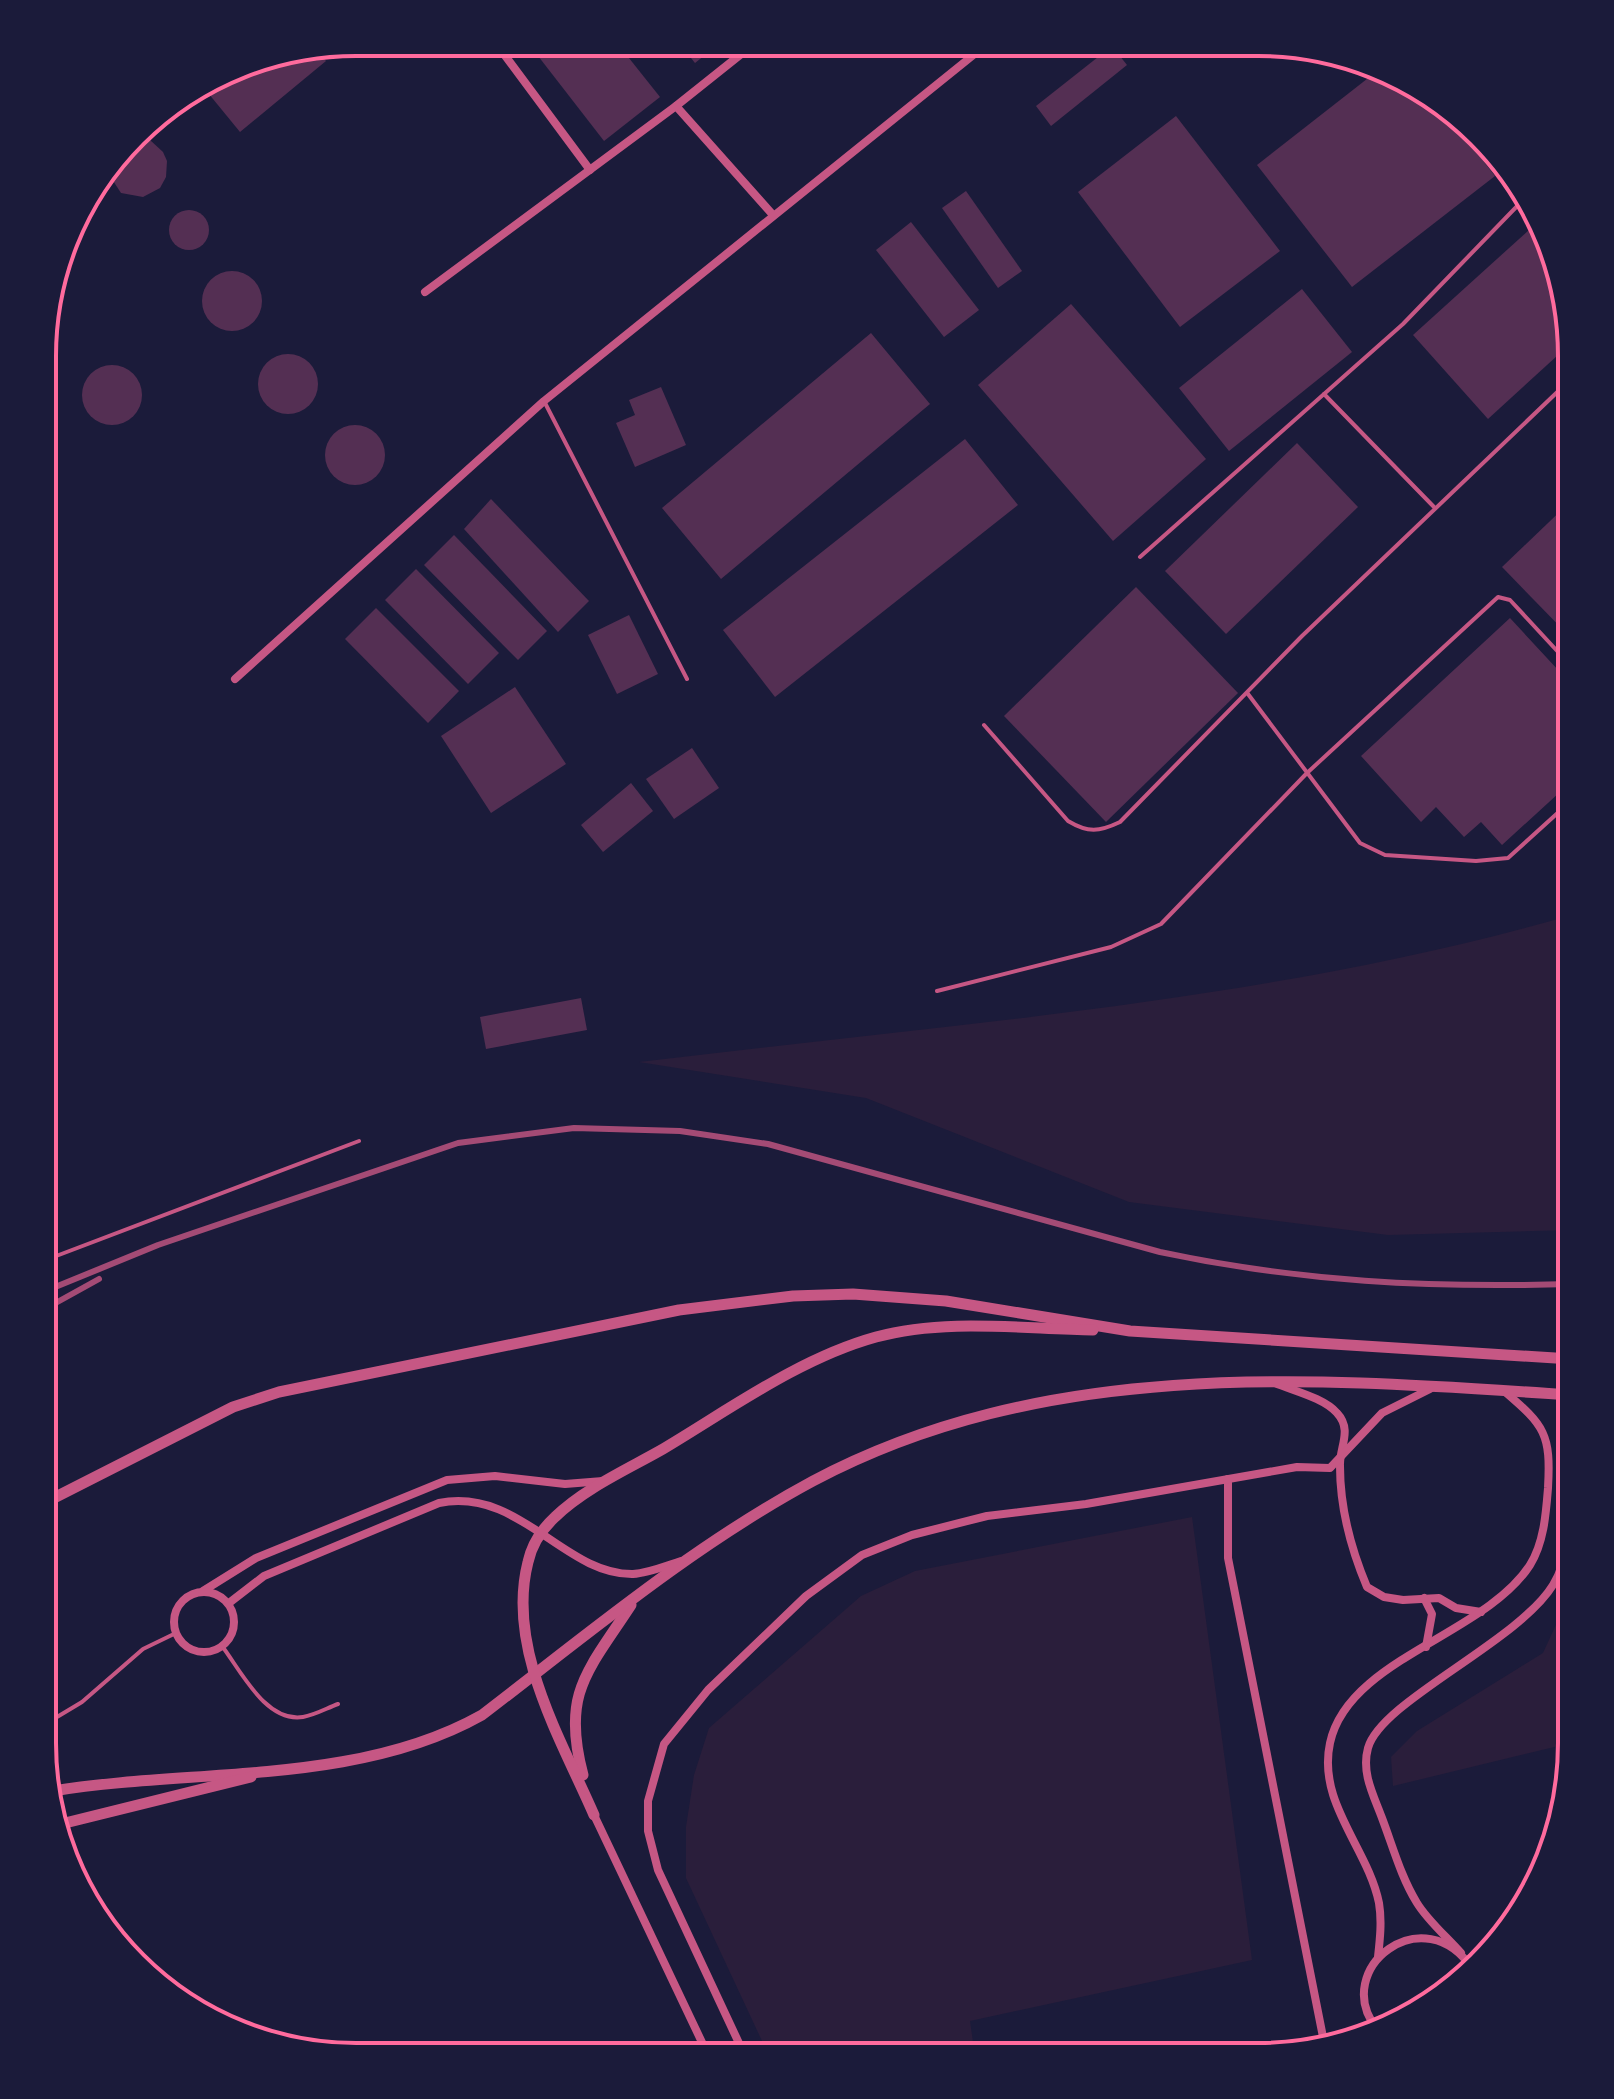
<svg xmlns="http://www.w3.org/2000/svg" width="1614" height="2099" viewBox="0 0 1614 2099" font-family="'Work Sans',sans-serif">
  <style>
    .green { fill: #2a1e3b }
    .building { fill: #542f53 }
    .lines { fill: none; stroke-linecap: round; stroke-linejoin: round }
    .service { stroke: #c65784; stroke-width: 4 }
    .minor { stroke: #c65784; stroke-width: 8 }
    .tertiary { stroke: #c65784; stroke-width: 11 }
    .rail { stroke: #a44b75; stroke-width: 6 }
    .rim { fill: none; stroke: #ff6b9d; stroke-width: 4 }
  </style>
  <rect width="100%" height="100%" fill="#1b1b3a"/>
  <g class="green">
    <path d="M1572,915V1230L1388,1235L1129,1202L866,1098L639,1062C949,1024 1272,1002 1572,915Z"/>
    <path d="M1192,1517L1252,1960L970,2021L975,2056H769L686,1878V1827L694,1775L709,1728L861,1596L915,1571Z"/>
    <path d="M1571,1592V1743L1393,1786L1391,1757L1417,1731L1543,1653Z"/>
  </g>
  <g class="building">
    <path d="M547,43H617L660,97L604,141L535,52Z"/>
    <path d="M679,43H720L695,63Z"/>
    <path d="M1112,46L1127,65L1051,126L1036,106Z"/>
    <path d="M316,49L326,61L240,132L204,88L255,59Z"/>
    <path d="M1381,68L1435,99L1495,176L1352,287L1257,165Z"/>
    <path d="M1176,116L1280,251L1180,327L1078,192Z"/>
    <path d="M135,138L150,140L163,152L167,161L166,177L160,188L143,197L121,193L108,173Z"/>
    <path d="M966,191L1022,271L998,288L942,208Z"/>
    <circle cx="189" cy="230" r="20"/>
    <path d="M1540,220L1569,345L1488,419L1413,335Z"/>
    <path d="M911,222L979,310L944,337L876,250Z"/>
    <circle cx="232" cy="301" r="30"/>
    <path d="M1302,289L1352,352L1229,451L1179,388Z"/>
    <path d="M1071,304L1206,459L1113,541L978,385Z"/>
    <path d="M871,333L930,404L721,579L662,508Z"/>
    <circle cx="288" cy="384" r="30"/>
    <circle cx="112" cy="395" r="30"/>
    <path d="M661,387L686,445L635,467L616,423L635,415L629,400Z"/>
    <circle cx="355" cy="455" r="30"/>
    <path d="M965,439L1018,505L775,697L723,630Z"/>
    <path d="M1297,443L1358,507L1226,634L1165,571Z"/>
    <path d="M491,499L589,601L558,632L464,529Z"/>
    <path d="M1572,500V639L1502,567Z"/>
    <path d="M454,535L547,631L518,660L424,565Z"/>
    <path d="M416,569L499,653L468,684L385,600Z"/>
    <path d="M1136,587L1238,693L1106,822L1004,716Z"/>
    <path d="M376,608L459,691L428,723L345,639Z"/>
    <path d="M629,615L658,674L617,694L588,635Z"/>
    <path d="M1510,618L1572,685V781L1502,845L1481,822L1464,837L1436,807L1421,822L1361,756Z"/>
    <path d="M515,687L566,764L491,813L441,736Z"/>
    <path d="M692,748L719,788L674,819L646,779Z"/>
    <path d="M631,783L653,811L603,852L581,825Z"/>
    <path d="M581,998L587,1030L486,1049L480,1017Z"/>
  </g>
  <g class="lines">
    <g class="service">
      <path d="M1324,394L1434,507"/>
      <path d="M544,401L687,679"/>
      <path d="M1140,557L1403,324L1524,199"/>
      <path d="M1248,694L1360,843L1385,855L1476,861L1508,858L1572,800"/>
      <path d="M984,725L1068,821C1088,833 1099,832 1120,822L1302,636L1572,378"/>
      <path d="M937,991L1111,947L1161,924L1307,773L1498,597L1510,600L1572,667"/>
      <path d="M43,1261L359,1141"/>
      <path d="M222,1646C241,1671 266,1723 303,1717C315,1715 327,1708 338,1704"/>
      <path d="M42,1726L82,1702L143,1649L176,1633"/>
    </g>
    <g class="minor">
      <path d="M495,42L590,170"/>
      <path d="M676,106L773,215"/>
      <path d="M425,292L676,106L755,43"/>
      <path d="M235,679L544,401L987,44"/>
      <path d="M1275,1383C1294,1391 1324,1398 1337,1413C1353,1430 1339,1448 1340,1466C1340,1508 1351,1549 1367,1587L1384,1597L1403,1600L1439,1598L1456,1608L1481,1612"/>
      <path d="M1228,1479V1558L1324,2042"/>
      <path d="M203,1591L256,1558L447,1480L495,1476L565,1484L603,1481"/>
      <circle cx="204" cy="1622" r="30"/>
      <path d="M1424,1598L1432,1614L1426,1647"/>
      <path d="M229,1603L264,1576L439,1503C520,1487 564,1575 633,1574C649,1573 665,1566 681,1561"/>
      <path d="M594,1815L708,2055"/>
      <path d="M1461,1953C1447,1937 1428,1921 1417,1903C1401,1877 1393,1847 1382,1818C1374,1796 1361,1773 1368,1748C1381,1701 1518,1642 1553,1585C1572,1554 1570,1512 1571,1477"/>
      <path d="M1378,1957C1380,1939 1382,1921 1379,1903C1368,1848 1317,1803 1330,1743C1348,1659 1485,1635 1530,1565C1544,1543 1546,1513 1548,1488C1551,1434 1545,1426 1504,1391"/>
      <path d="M1377,2029C1329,1969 1425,1895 1473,1970"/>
      <path d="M745,2056L658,1870L648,1831V1801L664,1744L708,1690L806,1596L862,1555L912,1535L987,1516L1086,1504L1297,1467L1330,1468L1382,1413L1430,1389"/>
    </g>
    <g class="tertiary">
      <path d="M42,1504L233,1407L279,1392L679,1310L793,1296L853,1294L946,1301L1130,1331L1571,1359"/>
      <path d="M583,1775C561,1693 588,1671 631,1605"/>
      <path d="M53,1791C193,1768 356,1786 482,1715C589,1633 694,1545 813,1481C1049,1356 1315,1378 1571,1395"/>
      <path d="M594,1815C561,1739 506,1648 528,1562C532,1544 542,1529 555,1517C585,1488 628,1469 663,1449C730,1409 800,1358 876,1337C945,1318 1023,1329 1093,1330"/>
      <path d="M61,1824L251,1777"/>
    </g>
    <g class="rail">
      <path d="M43,1292L158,1245L458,1143L574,1128L680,1131L768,1144L1160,1252C1301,1282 1428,1288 1572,1284"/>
      <path d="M43,1310L99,1279"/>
    </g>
  </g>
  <path d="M0 0H1614V2099H0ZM356 56H1258A300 300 0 0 1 1558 356V1743A300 300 0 0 1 1258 2043H356A300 300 0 0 1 56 1743V356A300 300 0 0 1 356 56Z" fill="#1b1b3a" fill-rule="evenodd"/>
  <path class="rim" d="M356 56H1258A300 300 0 0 1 1558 356V1743A300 300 0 0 1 1258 2043H356A300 300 0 0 1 56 1743V356A300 300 0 0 1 356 56Z"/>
</svg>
